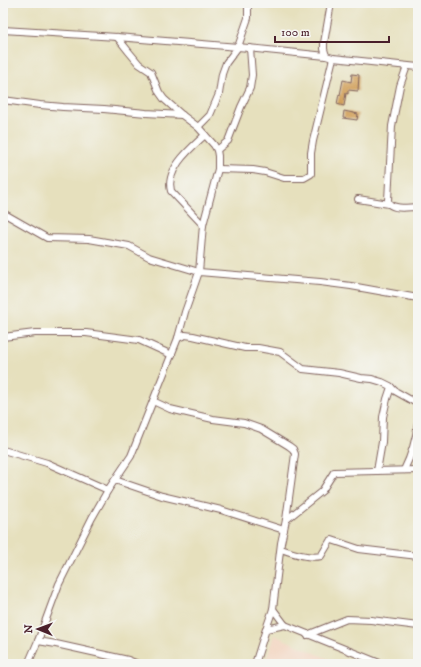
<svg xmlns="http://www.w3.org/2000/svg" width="421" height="667" viewBox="0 0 421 667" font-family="'IM FELL DW Pica',serif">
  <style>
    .built { fill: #f3d4bf }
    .building { fill: #cf9b52 }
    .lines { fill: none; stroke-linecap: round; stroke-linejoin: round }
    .street-casing { stroke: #81635e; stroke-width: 8 }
    .street { stroke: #fff; stroke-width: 6 }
  </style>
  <rect width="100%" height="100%" fill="#f6f6f2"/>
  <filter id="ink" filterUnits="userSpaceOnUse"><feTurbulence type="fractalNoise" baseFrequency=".025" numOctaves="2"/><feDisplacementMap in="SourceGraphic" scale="8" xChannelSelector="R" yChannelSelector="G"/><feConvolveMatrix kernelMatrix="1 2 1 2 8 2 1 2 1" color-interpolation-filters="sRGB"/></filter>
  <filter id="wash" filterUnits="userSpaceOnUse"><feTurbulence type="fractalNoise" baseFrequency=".012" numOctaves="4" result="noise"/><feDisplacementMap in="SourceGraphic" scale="16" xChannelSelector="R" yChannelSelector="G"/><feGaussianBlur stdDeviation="0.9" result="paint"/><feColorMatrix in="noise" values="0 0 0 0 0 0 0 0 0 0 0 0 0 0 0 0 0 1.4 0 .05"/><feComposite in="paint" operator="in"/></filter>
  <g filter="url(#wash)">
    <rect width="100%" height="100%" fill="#e6e0bd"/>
    <path class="built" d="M274,635L340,664H265Z"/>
    <g id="blocks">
      <g class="building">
        <path d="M352,74L359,75L358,91L348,90V94L346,93L344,106L337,104L339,94L340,95L343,80L351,82Z"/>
        <path d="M344,111L358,114L357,120L343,118Z"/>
      </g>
    </g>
  </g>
  <g filter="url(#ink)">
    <use href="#blocks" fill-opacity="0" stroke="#81635e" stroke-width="1"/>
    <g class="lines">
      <g class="street-casing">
        <g id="street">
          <path d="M248,3V18L238,47L326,56L333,58L418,67"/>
          <path d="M3,30L117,37L238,47L226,63L222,74L219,94L210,115L198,127"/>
          <path d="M326,56L324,49V43L331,3"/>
          <path d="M407,66L400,86L392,126L388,200L389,204C397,210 408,207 418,207"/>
          <path d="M3,100L40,105L63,107L104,109L146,113L182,115"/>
          <path d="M217,150L228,141L241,107L250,88L252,75L250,48"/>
          <path d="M218,169L253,170L265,172L284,178H304L311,174V153L313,141L333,58"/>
          <path d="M358,199L389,204"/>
          <path d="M3,213L47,238L89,239L129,246L149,257L199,272L320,282L351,286L418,298"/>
          <path d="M203,225L171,191C165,169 191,148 205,135"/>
          <path d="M3,337L35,333H86L139,340L172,355"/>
          <path d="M178,338L185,335L193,336L245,348H258L280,352L303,369L339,373L361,378L372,379L382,382L390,386L391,387L387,399L383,417L382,442L377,471"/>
          <path d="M391,387L395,391L418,404"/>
          <path d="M153,401L170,409L213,419L244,423L261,429L289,446L293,449L295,454L286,520L281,543L273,609L266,629L255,664"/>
          <path d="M3,450L47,463L108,490"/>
          <path d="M404,470C412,454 416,440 418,423"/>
          <path d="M115,480L162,496L221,510L284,530"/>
          <path d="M286,520L322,491L334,472L418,470"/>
          <path d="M281,549C292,553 309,559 321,556L330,541L332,540L359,549L418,556"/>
          <path d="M273,609L285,625L382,664"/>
          <path d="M266,629L285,625"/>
          <path d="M307,635L347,619L371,620L418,626"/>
          <path d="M38,641L56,644L128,660L138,664"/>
          <path d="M28,664L38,641L59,584L92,518L108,490L131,456L178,338L185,312L199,272L203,225L218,169V156L217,150L214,145L198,127L182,115L164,99L159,92L151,72L139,64L129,52L117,37"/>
        </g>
      </g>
      <use href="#street" class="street"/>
    </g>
  </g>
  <rect width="421" height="667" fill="none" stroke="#f6f6f2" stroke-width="16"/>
  <g transform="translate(38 629) rotate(271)" stroke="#f6f6f2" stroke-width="3" paint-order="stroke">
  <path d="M0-3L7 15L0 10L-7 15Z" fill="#4a1f2b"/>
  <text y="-6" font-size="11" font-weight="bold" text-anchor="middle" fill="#4a1f2b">N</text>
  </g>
  <path d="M275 36v6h114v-6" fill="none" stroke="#4a1f2b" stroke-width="2"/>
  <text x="281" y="36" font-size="12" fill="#4a1f2b" stroke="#f6f6f2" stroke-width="3" paint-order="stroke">100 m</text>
</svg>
